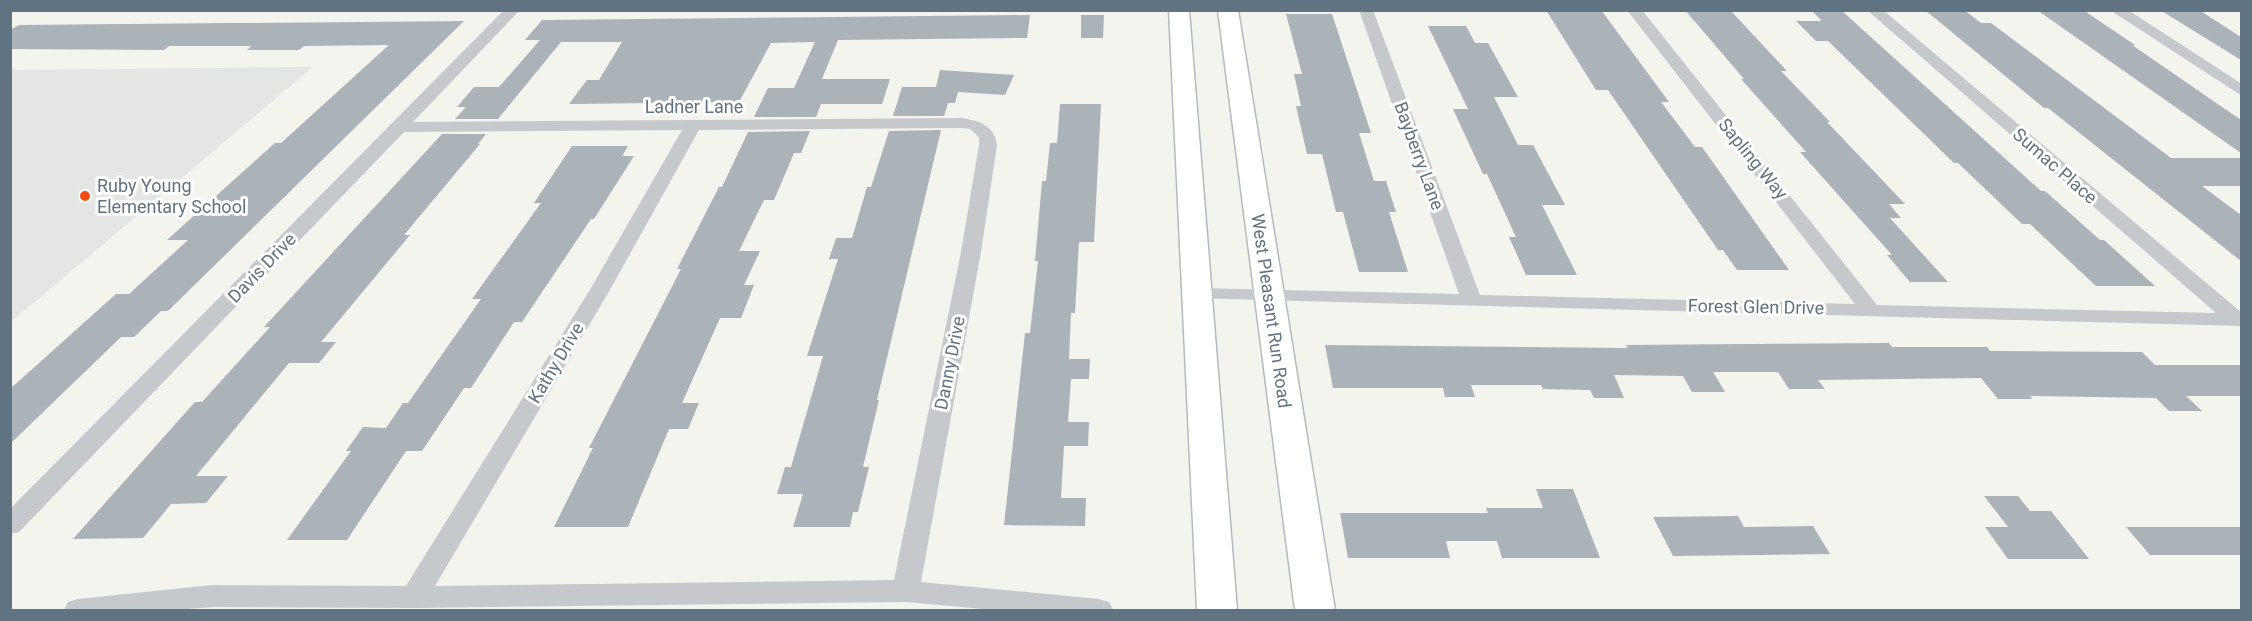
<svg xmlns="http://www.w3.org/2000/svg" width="2252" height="621" viewBox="0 0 2252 621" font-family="Roboto,sans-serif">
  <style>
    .built { fill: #e4e6e3 }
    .building { fill: #abb3b8 }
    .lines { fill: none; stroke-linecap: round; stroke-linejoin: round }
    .secondary-casing { stroke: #b5babf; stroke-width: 3 }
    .street { fill: #c6c9cc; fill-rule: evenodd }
    .secondary { fill: #fff; fill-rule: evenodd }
    .poi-dot { fill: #f24c11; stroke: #fff; stroke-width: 2 }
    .labels { text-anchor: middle; stroke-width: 6; stroke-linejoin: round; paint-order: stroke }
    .street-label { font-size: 18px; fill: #607383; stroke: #fff }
    .poi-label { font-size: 18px; fill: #607383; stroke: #fff; text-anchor: start }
  </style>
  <rect width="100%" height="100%" fill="#f4f4ef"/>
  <path class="built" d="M313,67L11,322V70Z"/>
  <g class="building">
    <path d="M1546,10H1601L1669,102H1661L1695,147H1702L1789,270H1737L1723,250H1718L1608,90H1596Z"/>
    <path d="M1685,10H1730L1787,71H1781L1830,122H1827L1905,204H1889L1901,218H1890L1948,282H1910L1887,255H1892L1800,152H1806L1741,79H1744Z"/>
    <path d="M1811,10H1841L2041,191H2045L2100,240H2104L2155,286H2096L2030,224H2022L1958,163H1954L1828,41H1816L1796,21H1822Z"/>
    <path d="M1925,10H1964L1981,23H1991L2171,158H2241V186H2202L2241,215V261L2048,108H2044Z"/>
    <path d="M2037,10H2083L2135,45H2132L2241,120V153Z"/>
    <path d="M2160,10H2199L2241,37V60Z"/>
    <path d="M1286,14H1332L1371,133H1359L1374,181H1386L1396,212H1389L1408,272H1359L1343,212H1336L1322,154H1307L1296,106H1301L1294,74H1302Z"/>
    <path d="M1030,15L1027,38L838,40L822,79H890L882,104H821L816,117H754L768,88H794L815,42L771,43L739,102L569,104L587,80H599L622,42H561L498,119H455L466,107H457L474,87H499L540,40H525L542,20Z"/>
    <path d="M1081,15H1104L1103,38H1081Z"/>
    <path d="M464,21L168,311H161L134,337H121L10,444V389L116,294H129L188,240H167L275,143H281L389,45L304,46L299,50H247L251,46H169L164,50L10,49V30L19,25Z"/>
    <path d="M1428,26H1466L1475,43H1488L1518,97H1494L1518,145H1533L1565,205H1542L1577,275H1526L1509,237H1516L1487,174H1483L1453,109H1468Z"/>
    <path d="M940,70L1014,75L1005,95L958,92L955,103H948L944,116H893L902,87H936Z"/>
    <path d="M1060,104H1101L1094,242H1079L1075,313H1071L1069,359H1090L1089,379H1071L1068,422H1089L1088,446H1064L1061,498H1086L1085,526L1004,525L1025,333H1030L1038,261H1035L1042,181H1046L1050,143H1057Z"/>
    <path d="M941,130L877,400H879L863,467H869L858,512H853L850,527H793L803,494H777L785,467H791L823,356H807L838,259H829L836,238H852L867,187H871L889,131Z"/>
    <path d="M810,131L801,153H794L774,200H764L739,251H760L744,285H754L741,318H720L682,403H699L688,429H669L628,527H554L593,448H589L681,269H677L719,187H722L748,132Z"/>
    <path d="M442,134H486L478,144H480L404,235H410L321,342H336L319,363H289L196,476H228L206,503L171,504L143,538L73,539L195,402H202L270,327H264Z"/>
    <path d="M572,146H628L622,156H634L594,219H591L522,322H514L471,388H464L422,451H406L347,540H287L351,451H346L363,427L386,428L403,403H408L481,299H472L541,203H534Z"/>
    <path d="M1889,343L1892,347H1987L1990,351L2142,352L2155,365H2241V396H2186L2202,411H2169L2156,398L2030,396L2032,399H1998L1981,378L1818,380L1825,389H1789L1778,372H1713L1725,392H1692L1683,376L1614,375L1624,398H1594L1590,390L1543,389L1541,385H1471L1475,397H1445L1443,388H1333L1325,345L1628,348L1626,345Z"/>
    <path d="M1536,489H1573L1600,558H1502L1497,541H1446L1450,558H1348L1340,513H1488L1486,508H1543Z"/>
    <path d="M1984,496H2018L2030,511H2051L2089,559H2008L1985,527H2008Z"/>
    <path d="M1738,516L1744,527L1813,526L1830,554L1673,556L1653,517Z"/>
    <path d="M2126,527H2241V555H2150Z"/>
  </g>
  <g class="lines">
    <g class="secondary-casing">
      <g id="secondary">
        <path d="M1169,10H1189L1237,610H1197Z"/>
        <path d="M1218,10H1238L1335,610H1295Z"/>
      </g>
    </g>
    <g class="street">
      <path d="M504,10H520L413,122L962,118C980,121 994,125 997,145L981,252L921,582L1099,599L1109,602L1113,610H994L906,602L414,608L212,607L177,610H64L68,602L78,599L212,585L406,586L591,288L682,130L404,132L19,532L10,534V509ZM962,128L970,129L979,137V145L961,252L894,580L435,586L611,288L699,130Z"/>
      <path d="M1359,10H1373L1480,295L1855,304L1627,10H1642L1877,305L2216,313L1867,10H1883L2242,313V326L1190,298L1187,294L1190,290L1197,288L1459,294Z"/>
      <path d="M2110,10H2128L2242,84V96Z"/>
    </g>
    <use href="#secondary" class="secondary"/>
  </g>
  <circle class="poi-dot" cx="85" cy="196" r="6"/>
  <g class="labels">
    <g class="street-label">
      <text x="694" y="113">Ladner Lane</text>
      <text transform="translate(1419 156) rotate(70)" y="6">Bayberry Lane</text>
      <text transform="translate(1753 159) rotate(51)" y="6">Sapling Way</text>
      <text transform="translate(2055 166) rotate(41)" y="6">Sumac Place</text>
      <text transform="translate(262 268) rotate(-46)" y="6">Davis Drive</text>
      <text transform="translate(1756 307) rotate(1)" y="6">Forest Glen Drive</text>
      <text transform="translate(1271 311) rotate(82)" y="6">West Pleasant Run Road</text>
      <text transform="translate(556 363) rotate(-59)" y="6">Kathy Drive</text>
      <text transform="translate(950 363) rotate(-79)" y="6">Danny Drive</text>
    </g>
    <g class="poi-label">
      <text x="97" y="192">Ruby Young<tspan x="97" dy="21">Elementary School</tspan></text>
    </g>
  </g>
  <rect width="2252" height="621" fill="none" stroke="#607383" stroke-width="24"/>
</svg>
